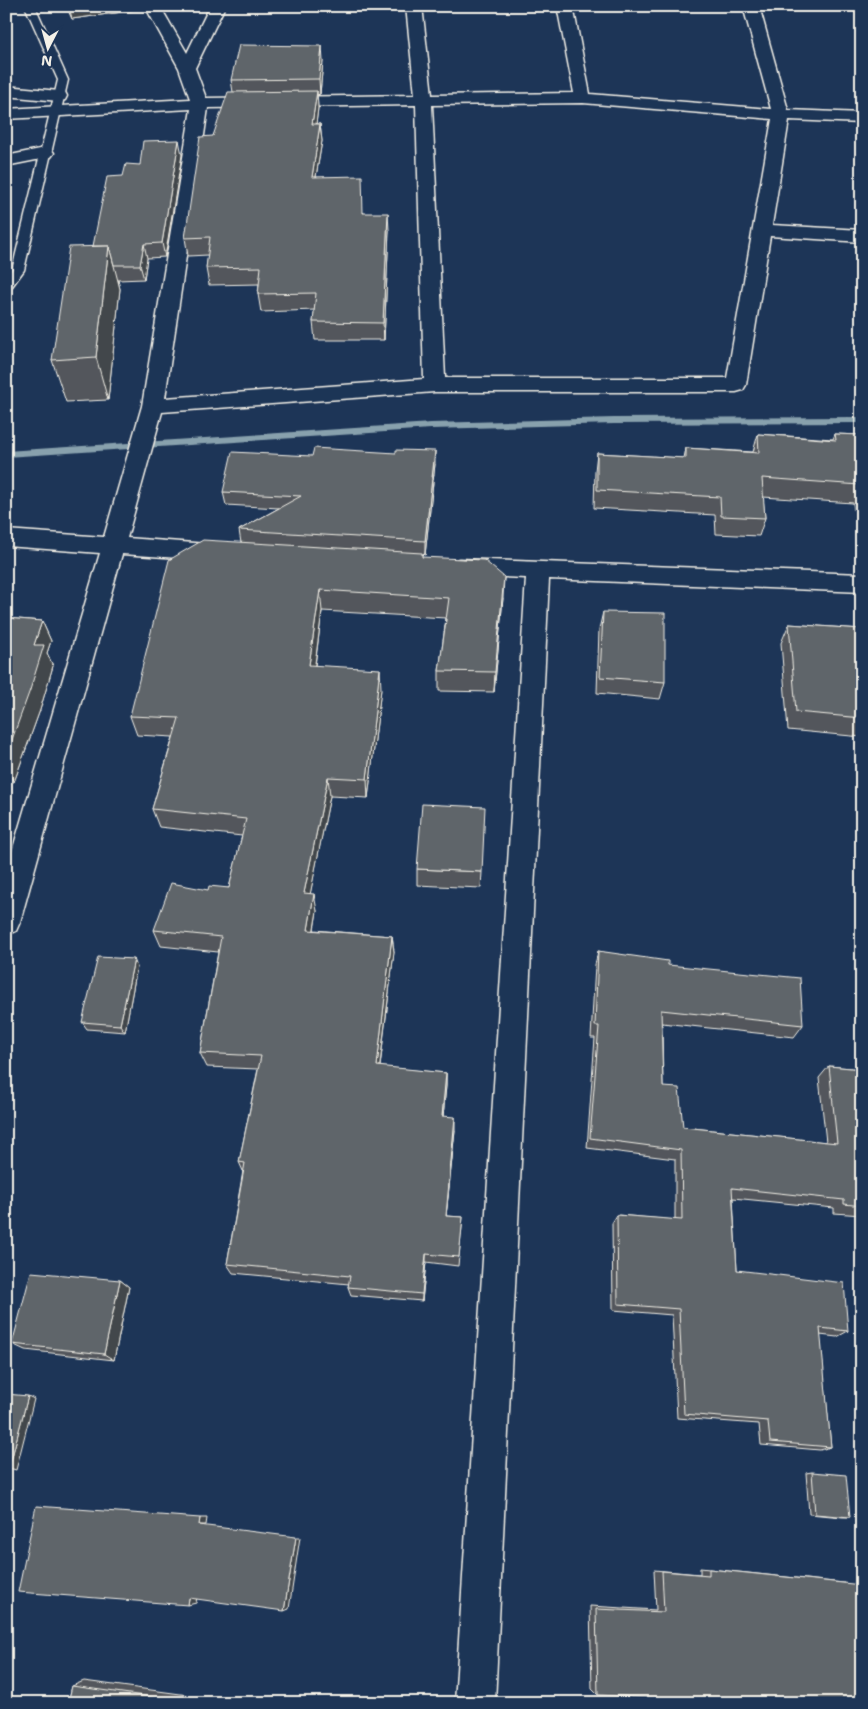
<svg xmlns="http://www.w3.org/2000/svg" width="868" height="1709" viewBox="0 0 868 1709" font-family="'Shantell Sans',sans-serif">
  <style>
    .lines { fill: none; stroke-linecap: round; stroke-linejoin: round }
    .stream { fill: #88a1ad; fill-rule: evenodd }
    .lane-casing { stroke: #f4f1e8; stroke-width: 3 }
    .street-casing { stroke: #f4f1e8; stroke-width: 3 }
    .lane { fill: #1d3557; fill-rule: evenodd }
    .street { fill: #1d3557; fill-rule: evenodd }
    .wall { fill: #52575c; stroke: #f4f1e8 }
    .shaded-wall { fill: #42474b; stroke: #f4f1e8 }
    .building { fill: #5f656b; stroke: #f4f1e8 }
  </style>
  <rect width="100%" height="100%" fill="#1d3557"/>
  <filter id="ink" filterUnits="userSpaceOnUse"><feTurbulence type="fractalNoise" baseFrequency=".02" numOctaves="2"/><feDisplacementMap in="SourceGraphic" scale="10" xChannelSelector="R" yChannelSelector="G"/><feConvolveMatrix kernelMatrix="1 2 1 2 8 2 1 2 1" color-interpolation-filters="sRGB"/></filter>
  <g filter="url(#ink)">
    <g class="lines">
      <path class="stream" d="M862,417V423L614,424L431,429L6,457V451L431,423L614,418Z"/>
      <g class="lane-casing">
        <path id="lane" d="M25,6H35L68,80L24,270L10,289L6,290V277L12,270L58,80Z"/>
      </g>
      <g class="street-casing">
        <g id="street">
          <path d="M145,6H160L187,53L210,6H225L195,68L206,98L415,95L406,6H422L432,95L574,93L557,6H573L590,94L771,109L743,6H759L788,110L862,113V123L789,120L772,225L862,230V242L770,236L746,385L743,390L736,392H435L162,412L127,538L221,545L229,547L233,553L229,559L221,561L122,554L20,922L16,931L6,935V872L100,553L6,546V530L104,537L142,406L191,109L6,119V109L190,99L179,68ZM583,103L772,119L727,378H445L432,105ZM416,105L424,379L165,398L208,108Z"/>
          <path d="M6,86L59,91L65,92L67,96L65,100L59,101L6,96Z"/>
          <path d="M45,148L51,149L54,153L51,157L6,166V156Z"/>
          <path d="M459,559L862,574V592L549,579L495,1703H455L526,578L459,575L451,573L447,567L451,561Z"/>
        </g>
      </g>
      <use href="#lane" class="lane"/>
      <use href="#street" class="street"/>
    </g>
    <g class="wall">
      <path d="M66,6H144V9L72,19Z"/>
      <path d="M323,61L320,94L317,95L318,108L316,124H320L322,141L316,177L364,213L389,230L384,340H315L313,322L315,310L261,312L258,294L259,284L209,285L206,268L208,255L188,256L185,238L213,136L233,92L231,80Z"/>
      <path d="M182,155L165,257L147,258L144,279L118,280L120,289L108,400L66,402L52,360L93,246L123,176L140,165Z"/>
      <path d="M758,434L833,439L835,434L862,435V532L859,511H854L853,503L763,497L765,518L759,536L716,534L715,515L594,508L595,471L597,453L684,458L686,448L753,452Z"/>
      <path d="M435,464L425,555L422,554V557L503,598L494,692L439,691V671L446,618L322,611L315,666L381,689L368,798L330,796L310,894L317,911L314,930L392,936L394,952L380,1067L446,1073V1086L443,1116L455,1130L446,1216L463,1217L458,1266L426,1262L422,1301L351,1295L348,1287L349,1284L233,1273L227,1264L243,1171L239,1162L258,1069L207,1067L200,1053L218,952L161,946L154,930L208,890L229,888L242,836L159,827L152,809L173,737L137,735L130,716L241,543L239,530L279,508L226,505L223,492Z"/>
      <path d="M603,612L665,682L660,699L597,693L599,629Z"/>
      <path d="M6,618L42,621L51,641L47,653L53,666L40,710L14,782L6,781Z"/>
      <path d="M789,624L862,629V737L788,730L781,643Z"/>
      <path d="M417,869L482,872L481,888L417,885Z"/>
      <path d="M598,951L668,965L803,1025L794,1037L662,1023L663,1087L683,1127L826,1142L819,1078L829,1066L862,1069V1215L834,1213V1208L733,1198L737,1270L848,1331L837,1337L820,1335L831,1447L820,1450L761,1445L759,1424L677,1418L672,1315L613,1310L612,1223L617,1215L675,1220V1159L587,1148L595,1038H591L595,965Z"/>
      <path d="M137,967L125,1032L87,1029L82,1022Z"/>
      <path d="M120,1280L129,1287L114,1360L25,1350L12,1344Z"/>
      <path d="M812,1472L850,1517H843L809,1514L806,1473Z"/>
      <path d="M700,1568L844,1583L862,1703H688V1700L598,1695L592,1689L590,1606L656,1610L654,1570L700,1574Z"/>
      <path d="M84,1681L188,1695L187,1703H68L72,1686Z"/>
    </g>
    <g class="shaded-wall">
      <path d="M69,6H144V9L72,19Z"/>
      <path d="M322,46L323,61L320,94L319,79Z"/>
      <path d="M317,91L318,108L314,141L312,124Z"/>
      <path d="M320,124L322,141L313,194L312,177Z"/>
      <path d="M179,140L182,155L165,257L162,243Z"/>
      <path d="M388,213L389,230L384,340L383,323Z"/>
      <path d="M144,244L147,258L144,279L140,265Z"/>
      <path d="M109,246L120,289L108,400L96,357Z"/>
      <path d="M435,451V464L425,555V541Z"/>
      <path d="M504,577L503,598L494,692L495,672Z"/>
      <path d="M320,590L322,611L312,686L309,665Z"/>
      <path d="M42,621L51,641L47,653L53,666L40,710L14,782L6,768V756L34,645Z"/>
      <path d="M380,669L381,689L368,798L367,779Z"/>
      <path d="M328,777L330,796L307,910L304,893Z"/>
      <path d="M314,894L317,911L311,946L308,930Z"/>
      <path d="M392,936L394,952L378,1080L377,1066Z"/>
      <path d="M134,959L137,967L125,1032L120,1025Z"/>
      <path d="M446,1073V1086L442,1128V1116Z"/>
      <path d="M455,1117V1130L445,1225L446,1216Z"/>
      <path d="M426,1254V1262L422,1301V1294Z"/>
      <path d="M120,1280L129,1287L114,1360L104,1354Z"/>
      <path d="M28,1396L34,1399L16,1470L9,1468Z"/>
      <path d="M200,1518H207L206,1525H199Z"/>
      <path d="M296,1537H300L289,1609L284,1611Z"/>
      <path d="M197,1596L196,1603L188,1605L189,1598Z"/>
      <path d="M188,1695L187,1703H179L180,1701Z"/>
    </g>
    <g class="building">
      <path d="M239,45L322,46L319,79L231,80Z"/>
      <path d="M317,91L312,124H320L312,177L362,176L363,213H388L383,323L313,322L316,293L258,294L261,267L206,268L210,237L185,238L200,137L213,136L228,92Z"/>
      <path d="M179,140L162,243L144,244L140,265H114L109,246H93L107,177L123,176L126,164L140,165L143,141Z"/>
      <path d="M109,246L96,357L52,360L69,247Z"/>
      <path d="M758,434L836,440L835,434L862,435V493L860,485L762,478L765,518L721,516L720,497L597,490V453L686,458V448L759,453Z"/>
      <path d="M314,448L396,453V450L435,451L425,541L239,530L301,496L223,492L232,452L312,456Z"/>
      <path d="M203,540L422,553V557L484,560L504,577L495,672L439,671L449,598L320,590L309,665L380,669L367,779L328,777L304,893L314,894L308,930L392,936L377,1066L446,1073L442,1116L455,1117L446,1216L463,1217L459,1257L426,1254L422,1294L348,1287L350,1276L227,1264L245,1163L239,1162L261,1056L200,1053L221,937L154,930L171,883L208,890L209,886L229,888L246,819L152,809L179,718L130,716L169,560Z"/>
      <path d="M603,612L665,613V682L600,677Z"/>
      <path d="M6,618L42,621L34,645H44L30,690L6,756Z"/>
      <path d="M789,624L862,629V718L796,712Z"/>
      <path d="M422,804L485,807L482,872L417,869Z"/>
      <path d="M598,951L668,961V965L800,978L803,1025L661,1010L663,1087L679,1088L683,1127L837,1143L829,1066L862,1069V1206L844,1204V1200L732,1188L737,1270L844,1283L848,1331L820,1328L831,1447L770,1442L768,1421L684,1414L679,1309L618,1304L617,1215L682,1220L681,1150L590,1138L599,1026H595Z"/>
      <path d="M98,957L134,959L120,1025L82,1022Z"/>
      <path d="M31,1272L120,1280L104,1354L12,1344Z"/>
      <path d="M6,1394L28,1396L9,1468H6Z"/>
      <path d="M812,1472L846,1475L850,1517L815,1514Z"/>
      <path d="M36,1506L200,1518L199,1525L296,1537L284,1611L189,1598L188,1605L18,1592Z"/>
      <path d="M709,1569L862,1585V1703H697V1700L598,1695L596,1609L664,1612L662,1571L709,1575Z"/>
      <path d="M72,1686L180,1701L179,1703H68Z"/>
    </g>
  </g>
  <rect width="868" height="1709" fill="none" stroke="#1d3557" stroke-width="25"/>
  <rect x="12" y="12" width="843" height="1684" fill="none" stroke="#f4f1e8" stroke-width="2" filter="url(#ink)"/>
  <g transform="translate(48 48) rotate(186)" stroke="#1d3557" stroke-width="4" paint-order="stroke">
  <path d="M0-4L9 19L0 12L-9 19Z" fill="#f4f1e8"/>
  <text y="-8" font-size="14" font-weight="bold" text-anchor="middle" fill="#f4f1e8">N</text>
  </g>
</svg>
